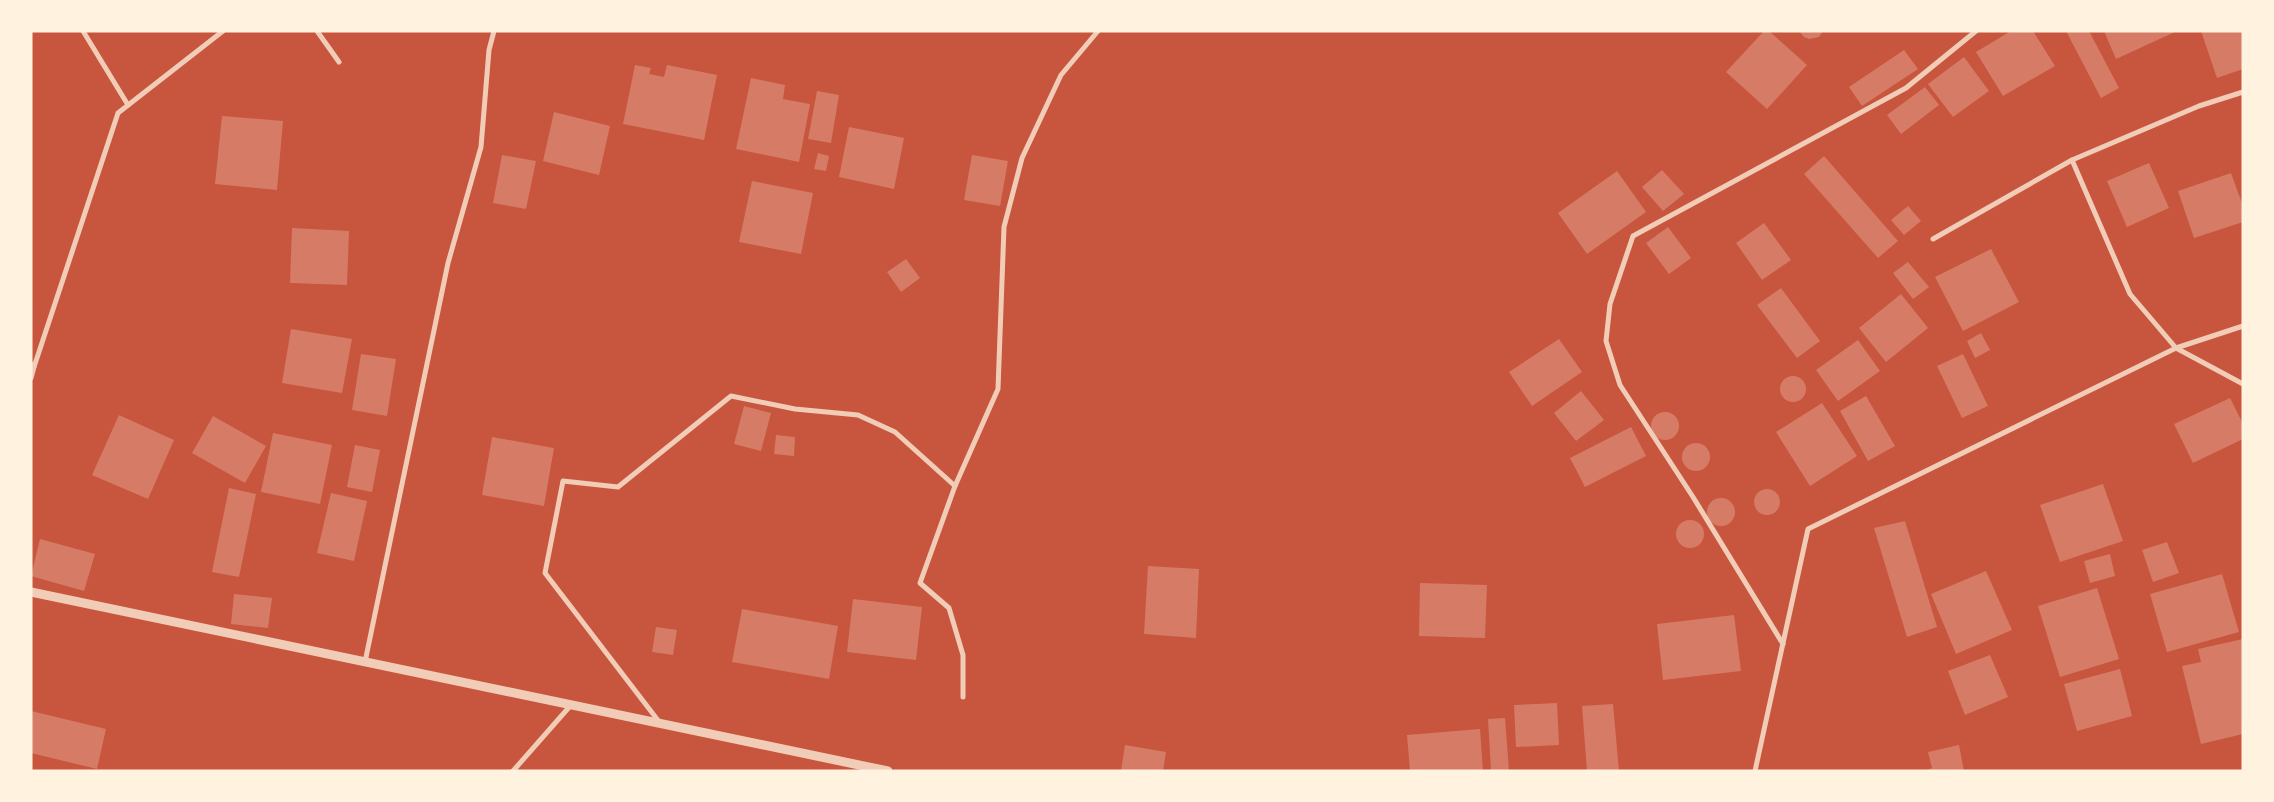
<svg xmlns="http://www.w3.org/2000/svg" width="2274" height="802" viewBox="0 0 2274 802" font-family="'Archivo Narrow',sans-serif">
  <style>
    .building { fill: #d67c66 }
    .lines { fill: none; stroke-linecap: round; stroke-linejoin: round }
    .minor { stroke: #f1ccb7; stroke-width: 5 }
    .tertiary { stroke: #f1ccb7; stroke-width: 9 }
  </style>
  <rect width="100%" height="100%" fill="#c8553d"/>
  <g class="building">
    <path d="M1764,31H1769L1807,65L1767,109L1726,72Z"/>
    <path d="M1799,31H1823L1819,37L1809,39L1804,37Z"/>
    <path d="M2011,31H2033L2055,66L2003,96L1976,52Z"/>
    <path d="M2066,31H2089L2119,88L2101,98Z"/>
    <path d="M2104,31H2177L2116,59Z"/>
    <path d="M2201,31H2243V69L2217,78Z"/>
    <path d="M1904,50L1918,69L1862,106L1849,87Z"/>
    <path d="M1964,57L1989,91L1953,117L1928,84Z"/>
    <path d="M635,65L651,68L649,74L664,77L667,65L717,75L704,140L623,124Z"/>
    <path d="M751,78L785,85L783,99L810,104L799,162L736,149Z"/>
    <path d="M1925,87L1939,105L1901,134L1887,115Z"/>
    <path d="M817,91L839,95L831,143L808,139Z"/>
    <path d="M554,112L610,126L599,175L543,161Z"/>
    <path d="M222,116L283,121L277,190L215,184Z"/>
    <path d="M849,127L904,138L894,189L839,177Z"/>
    <path d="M818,153L829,156L826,171L814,169Z"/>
    <path d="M502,155L536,161L526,209L493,203Z"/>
    <path d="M972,155L1008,161L1000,206L964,200Z"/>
    <path d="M1824,156L1898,241L1878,258L1804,174Z"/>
    <path d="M2149,163L2169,208L2127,227L2107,181Z"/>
    <path d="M1662,170L1684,194L1663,211L1642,187Z"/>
    <path d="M1617,171L1646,212L1587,254L1558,213Z"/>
    <path d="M2231,173L2243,206V222L2194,238L2178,191Z"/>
    <path d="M752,181L813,193L801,254L739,242Z"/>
    <path d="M1908,206L1921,221L1904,235L1891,220Z"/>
    <path d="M1764,223L1791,260L1762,280L1736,243Z"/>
    <path d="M1668,227L1691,258L1669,274L1646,243Z"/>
    <path d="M292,228L349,231L347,285L290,283Z"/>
    <path d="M1991,249L2019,302L1963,331L1935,277Z"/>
    <path d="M906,259L920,278L901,292L887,272Z"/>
    <path d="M1908,262L1929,287L1913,299L1893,273Z"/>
    <path d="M1781,288L1820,341L1797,358L1757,305Z"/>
    <path d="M1901,294L1928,328L1886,362L1859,328Z"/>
    <path d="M291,329L352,339L342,393L282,383Z"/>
    <path d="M1981,333L1990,350L1975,358L1967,341Z"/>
    <path d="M1559,339L1582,372L1532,406L1509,372Z"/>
    <path d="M1858,340L1880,371L1838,401L1816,370Z"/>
    <path d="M361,354L396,359L387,416L352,410Z"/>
    <path d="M1963,354L1988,406L1962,418L1937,366Z"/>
    <circle cx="1793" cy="389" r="13"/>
    <path d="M1581,391L1604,420L1576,441L1554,413Z"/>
    <path d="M1866,396L1895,446L1868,461L1840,411Z"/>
    <path d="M2230,398L2243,424V439L2193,463L2174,424Z"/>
    <path d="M1822,403L1857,456L1810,486L1776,432Z"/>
    <path d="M744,406L771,413L761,451L734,444Z"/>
    <circle cx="1665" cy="426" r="14"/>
    <path d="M119,415L174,440L148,499L92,475Z"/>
    <path d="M213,416L266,446L245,483L192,453Z"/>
    <path d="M1631,427L1646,456L1585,487L1570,458Z"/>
    <path d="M273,433L332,445L320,504L261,492Z"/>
    <path d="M776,435L795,437L794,456L774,454Z"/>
    <path d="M492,437L554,448L544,506L482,495Z"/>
    <circle cx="1696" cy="457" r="14"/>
    <path d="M355,445L380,450L372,492L347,487Z"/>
    <path d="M2103,484L2123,541L2060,562L2040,505Z"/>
    <path d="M229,488L256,494L239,577L212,572Z"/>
    <circle cx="1767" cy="502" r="13"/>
    <path d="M331,493L367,501L354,561L317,553Z"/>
    <circle cx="1721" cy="512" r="14"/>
    <circle cx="1690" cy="534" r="14"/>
    <path d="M1905,521L1937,627L1907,637L1874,528Z"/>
    <path d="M40,539L95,554L84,591L31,576Z"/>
    <path d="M2167,542L2179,573L2153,582L2142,550Z"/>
    <path d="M2110,554L2115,576L2090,583L2084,561Z"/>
    <path d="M1148,566L1199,569L1196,638L1144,634Z"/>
    <path d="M1986,571L2012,630L1956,654L1931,594Z"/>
    <path d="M2222,574L2239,632L2167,652L2150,594Z"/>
    <path d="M1420,583L1487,585L1485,638L1419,636Z"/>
    <path d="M2097,588L2119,659L2060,677L2038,606Z"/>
    <path d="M234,594L272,598L268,628L231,624Z"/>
    <path d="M853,599L922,607L916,660L847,652Z"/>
    <path d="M742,609L838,626L829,679L732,662Z"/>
    <path d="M1734,615L1741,671L1663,680L1657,624Z"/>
    <path d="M656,627L677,630L673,655L652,652Z"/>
    <path d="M2243,639V734L2201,744L2182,666L2201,662L2198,649Z"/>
    <path d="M1990,655L2008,697L1965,715L1948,671Z"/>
    <path d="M2120,669L2132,716L2077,731L2064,684Z"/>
    <path d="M1557,703L1559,745L1516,747L1514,705Z"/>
    <path d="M1613,704L1619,771H1587L1582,706Z"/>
    <path d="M31,711L106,729L97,769L31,753Z"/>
    <path d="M1505,718L1509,771H1491L1488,719Z"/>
    <path d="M1480,729L1483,771H1410L1407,735Z"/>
    <path d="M1125,745L1166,752L1163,771H1121Z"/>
    <path d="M1959,745L1964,771H1925L1932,768L1928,752Z"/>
  </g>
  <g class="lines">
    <g class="minor">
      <path d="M83,31L128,105"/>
      <path d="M317,31L339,62"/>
      <path d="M2072,160L2130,294L2176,348L2243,384"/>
      <path d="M1933,239L2072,160L2199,106L2243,92"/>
      <path d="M31,364L34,367L31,378"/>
      <path d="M34,367L118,113L223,31"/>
      <path d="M1783,644L1693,497L1620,385L1606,341L1610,304L1633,236L1906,88L1976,31"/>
      <path d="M365,662L448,263L481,147L489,50L494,31"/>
      <path d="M963,697V655L949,608L920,583L955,486L998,389L1004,227L1022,158L1061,75L1098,31"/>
      <path d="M660,723L545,573L563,481L618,487L731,396L795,409L858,415L895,432L955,486"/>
      <path d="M513,771L571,705"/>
      <path d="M1755,771L1808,529L2176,348L2243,326"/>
    </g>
    <path class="tertiary" d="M31,592L888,771"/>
  </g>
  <rect width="2274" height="802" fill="none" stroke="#fff3e0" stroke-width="65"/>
</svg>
